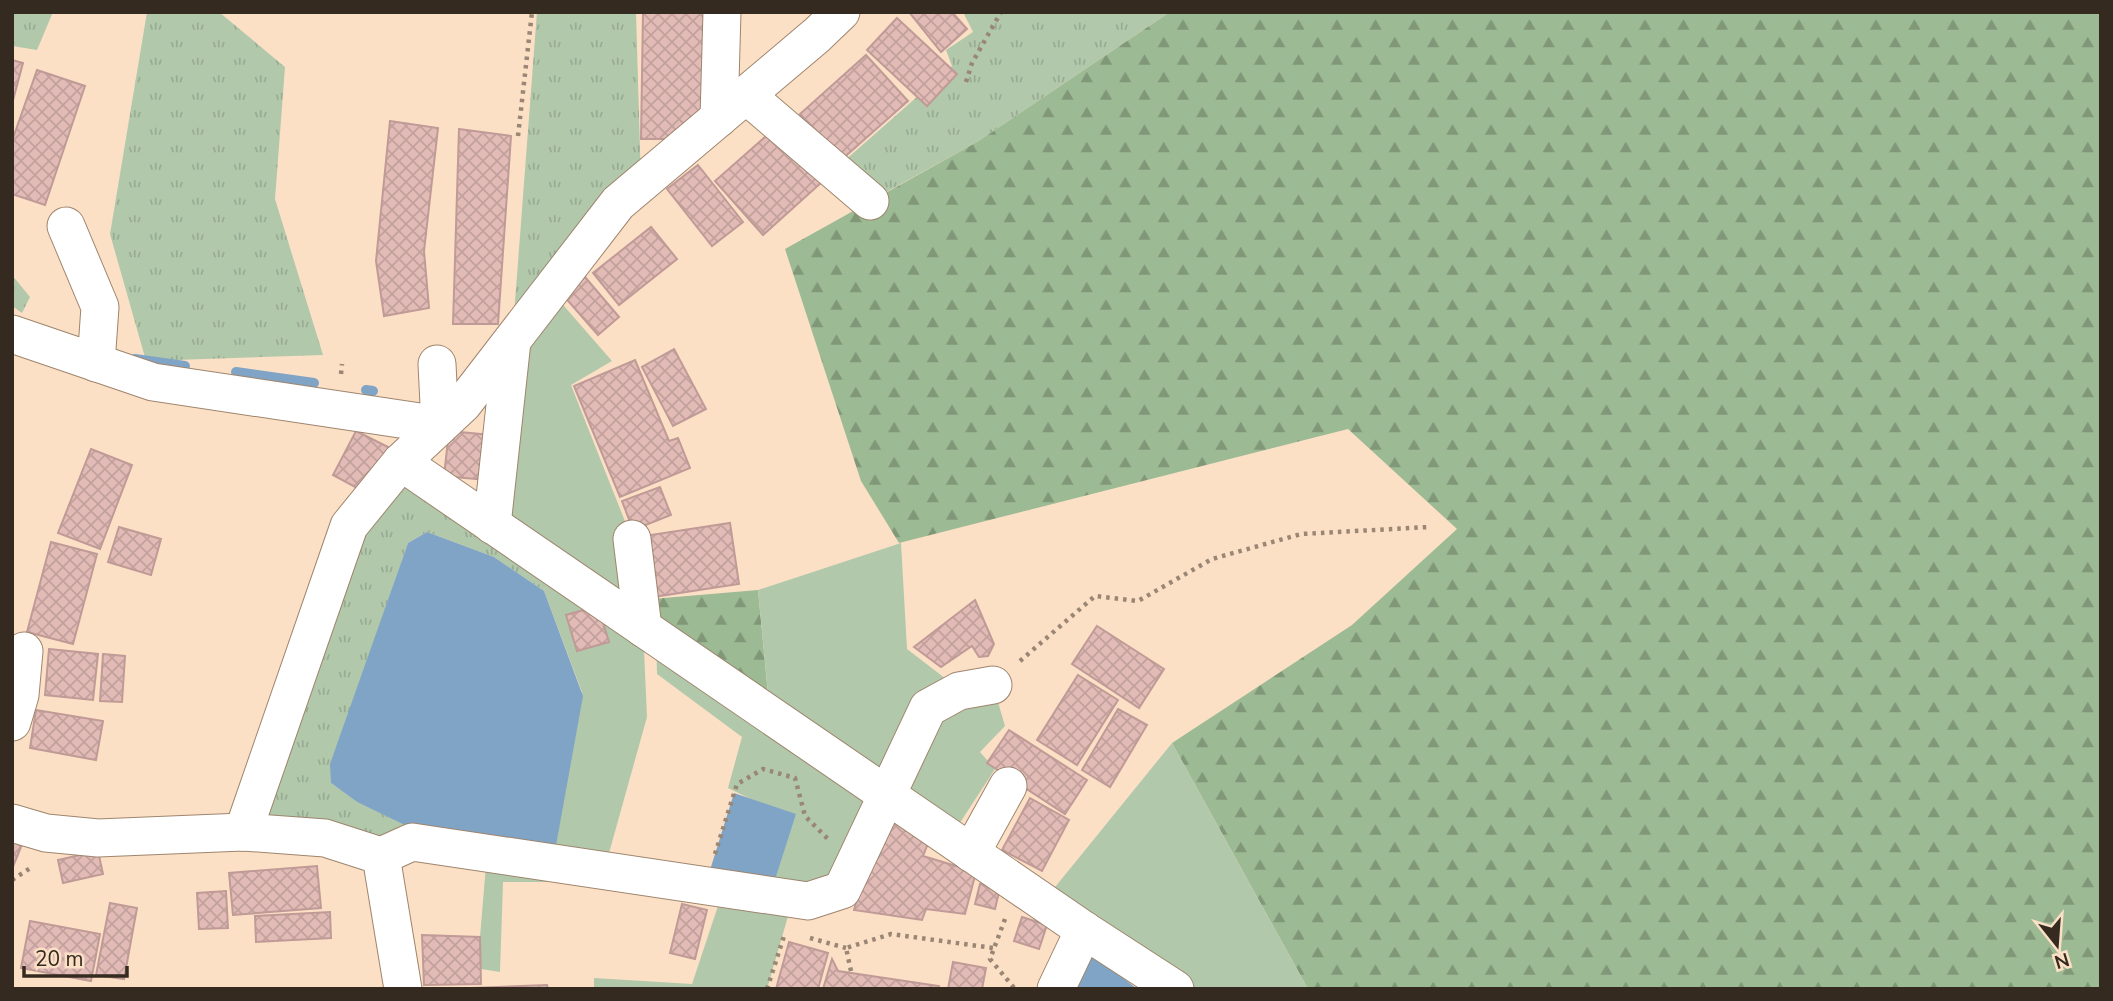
<svg xmlns="http://www.w3.org/2000/svg" width="2113" height="1001" viewBox="0 0 2113 1001" font-family="'Nunito Sans',sans-serif">
  <style>
    .grass { fill: url(#grass-tufts) }
    .forest { fill: url(#forest-firs) }
    .garden { fill: #b1c8ab }
    .water { fill: #80a4c6 }
    .lines { fill: none; stroke-linecap: round; stroke-linejoin: round }
    .stream { stroke: #80a4c6; stroke-width: 10 }
    .building { fill: url(#building-cross-hatch); stroke: #c09a96; stroke-width: 2 }
    .minor-casing { stroke: #9e856d; stroke-width: 39 }
    .path { stroke: #998674; stroke-width: 4.5; stroke-dasharray: 3.5 5; stroke-linecap: butt }
    .minor { stroke: #fff; stroke-width: 37 }
  </style>
  <defs>
    <pattern id="grass-tufts" width="24" height="20" patternUnits="userSpaceOnUse" patternTransform="scale(1.75)"><rect width="24" height="20" fill="#b1c8ab"/><path d="M3 7l-1-3M5 7V3M7 7l1-3M15 17l-1-3M17 17v-4M19 17l1-3" fill="none" stroke="#99ac93"/></pattern>
    <pattern id="forest-firs" width="22" height="20" patternUnits="userSpaceOnUse" patternTransform="scale(1.75)"><rect width="22" height="20" fill="#9cba94"/><path d="M5 1l3.5 6h-7zM16 11l3.5 6h-7z" fill="#809778"/></pattern>
    <pattern id="building-cross-hatch" width="8" height="8" patternUnits="userSpaceOnUse" patternTransform="scale(1.75)"><rect width="8" height="8" fill="#e2bbb7"/><path d="M0 0l8 8M0 8l8-8" fill="none" stroke="#c2a19d"/></pattern>
  </defs>
  <rect width="100%" height="100%" fill="#fce0c6"/>
  <g class="grass">
    <path d="M12,12H53L37,50L12,46Z"/>
    <path d="M147,12H219L285,67L275,199L323,355L146,361L110,234Z"/>
    <path d="M537,12H636L641,183L512,341Z"/>
    <path d="M963,12H1170L977,142L870,201L834,170L952,66L946,50L973,32Z"/>
    <path d="M12,275L30,297L22,313L12,306Z"/>
    <path d="M401,462L554,567L544,591L494,557L427,532L408,543L331,765V783L357,802L410,827L411,842L243,832L349,526Z"/>
  </g>
  <g class="forest">
    <path d="M1170,12H2101V989H1308L1172,743L1352,625L1457,529L1348,429L899,543L861,481L785,249L977,142Z"/>
    <path d="M758,590L770,715L640,600Z"/>
  </g>
  <g class="garden">
    <path d="M551,291L612,361L571,385L632,539L643,628L647,717L604,871L529,853L582,692L544,591L554,567L492,525L512,341Z"/>
    <path d="M901,543L907,649L963,692L993,685L1005,726L980,752L995,769L950,838L888,795L842,890L793,899L767,989H594V978L692,984L724,888L796,815L753,800L728,788L742,737L657,674L656,637L770,714L758,590Z"/>
    <path d="M1172,743L1308,989H1177L1043,902Z"/>
    <path d="M487,853L566,882H503L500,972L481,969L480,937Z"/>
  </g>
  <g class="water">
    <path d="M427,532L494,557L544,591L583,696L555,851L413,829L357,802L331,783L330,764L408,543Z"/>
    <path d="M734,793L796,814L770,895L705,886Z"/>
    <path d="M1078,942L1137,989H1054Z"/>
  </g>
  <g class="lines">
    <g class="stream">
      <path d="M135,359L185,366"/>
      <path d="M236,372L314,383"/>
      <path d="M366,390L373,391"/>
    </g>
  </g>
  <g class="building">
    <path d="M643,12H710L709,115L676,139H641Z"/>
    <path d="M909,12H952L967,29L941,52Z"/>
    <path d="M897,18L957,74L927,106L867,50Z"/>
    <path d="M866,55L908,101L841,160L800,114Z"/>
    <path d="M12,60L23,63L12,104Z"/>
    <path d="M37,70L85,86L45,205L12,194V141Z"/>
    <path d="M390,121L438,128L424,251L429,308L384,316L376,261Z"/>
    <path d="M459,129L511,136L498,324H453Z"/>
    <path d="M774,129L822,182L763,235L715,181Z"/>
    <path d="M698,165L743,222L712,246L667,189Z"/>
    <path d="M651,227L677,259L619,305L593,273Z"/>
    <path d="M585,277L619,317L598,335L563,295Z"/>
    <path d="M674,349L706,409L673,426L642,367Z"/>
    <path d="M635,360L669,441L678,438L690,468L620,497L574,386Z"/>
    <path d="M356,431L392,449L368,494L333,475Z"/>
    <path d="M449,431L491,435L486,480L444,476Z"/>
    <path d="M91,449L132,465L100,549L58,533Z"/>
    <path d="M660,487L671,515L633,530L622,501Z"/>
    <path d="M730,523L739,584L653,597L644,536Z"/>
    <path d="M119,527L161,539L151,575L108,562Z"/>
    <path d="M51,542L97,554L73,644L27,632Z"/>
    <path d="M975,600L994,644L988,656L979,657L972,646L941,667L914,647Z"/>
    <path d="M598,606L609,642L577,651L566,615Z"/>
    <path d="M1097,626L1164,669L1139,708L1072,664Z"/>
    <path d="M49,649L98,654L93,700L45,695Z"/>
    <path d="M103,654L125,656L122,702L100,701Z"/>
    <path d="M1078,675L1118,700L1077,765L1037,740Z"/>
    <path d="M1118,709L1147,725L1110,787L1082,770Z"/>
    <path d="M36,710L103,721L96,760L30,748Z"/>
    <path d="M1009,730L1087,780L1065,814L987,763Z"/>
    <path d="M1030,798L1069,820L1042,871L1002,850Z"/>
    <path d="M891,815L931,836L923,856L976,872L965,914L926,909L922,920L854,910L873,845Z"/>
    <path d="M12,841L23,842L12,869Z"/>
    <path d="M98,851L103,874L63,883L58,860Z"/>
    <path d="M317,866L321,908L233,915L229,873Z"/>
    <path d="M980,884L1000,888L995,909L975,904Z"/>
    <path d="M226,891L228,928L199,929L197,893Z"/>
    <path d="M110,903L137,908L124,979L96,975Z"/>
    <path d="M682,904L707,910L695,959L670,953Z"/>
    <path d="M330,912L331,938L256,942L255,916Z"/>
    <path d="M1022,917L1047,925L1039,949L1014,941Z"/>
    <path d="M30,921L100,934L91,981L21,968Z"/>
    <path d="M422,935L480,937L481,984L424,985Z"/>
    <path d="M789,942L828,953L818,989H776Z"/>
    <path d="M832,959L838,971L939,986L938,989H823Z"/>
    <path d="M953,962L986,968L982,989H948Z"/>
    <path d="M547,985L548,989H445Z"/>
  </g>
  <g class="lines">
    <g class="minor-casing">
      <g id="minor">
        <path d="M746,95L870,201"/>
        <path d="M719,118L722,12"/>
        <path d="M66,226L100,307L96,363"/>
        <path d="M12,334L153,382L440,425L437,364"/>
        <path d="M401,462L1084,930L1175,989"/>
        <path d="M492,525L512,341"/>
        <path d="M632,539L643,628"/>
        <path d="M12,722L20,695L24,651"/>
        <path d="M12,823L46,833L98,838L243,832L325,838L381,856L403,989"/>
        <path d="M243,832L349,526L401,462L463,404L618,203L817,35L841,12"/>
        <path d="M971,853L1008,786"/>
        <path d="M381,856L412,842L808,901L842,890L928,708L959,691L993,685"/>
        <path d="M1056,989L1084,930"/>
      </g>
    </g>
    <g class="path">
      <path d="M966,82L972,63L1001,12"/>
      <path d="M518,136L532,12"/>
      <path d="M341,374L342,364"/>
      <path d="M1020,661L1095,596L1138,601L1212,559L1301,534L1429,527"/>
      <path d="M715,854L737,784L763,769L795,778L805,816L828,839"/>
      <path d="M12,880L32,867"/>
      <path d="M1005,919L990,959L1015,989"/>
      <path d="M810,938L846,948"/>
      <path d="M851,971L846,948L891,934L993,948"/>
      <path d="M767,989L785,933"/>
    </g>
    <use href="#minor" class="minor"/>
  </g>
  <rect width="2113" height="1001" fill="none" stroke="#342a20" stroke-width="28"/>
  <g transform="translate(2057 945) rotate(163)" stroke="#fce0c6" stroke-width="5" paint-order="stroke">
  <path d="M0-5L12 26L0 18L-12 26Z" fill="#342a20"/>
  <text y="-10" font-size="19" font-weight="bold" text-anchor="middle" fill="#342a20">N</text>
  </g>
  <path d="M24 966v10h103v-10" fill="none" stroke="#342a20" stroke-width="3.5"/>
  <text x="35" y="966" font-size="21" fill="#342a20" stroke="#fce0c6" stroke-width="5" paint-order="stroke">20 m</text>
</svg>
